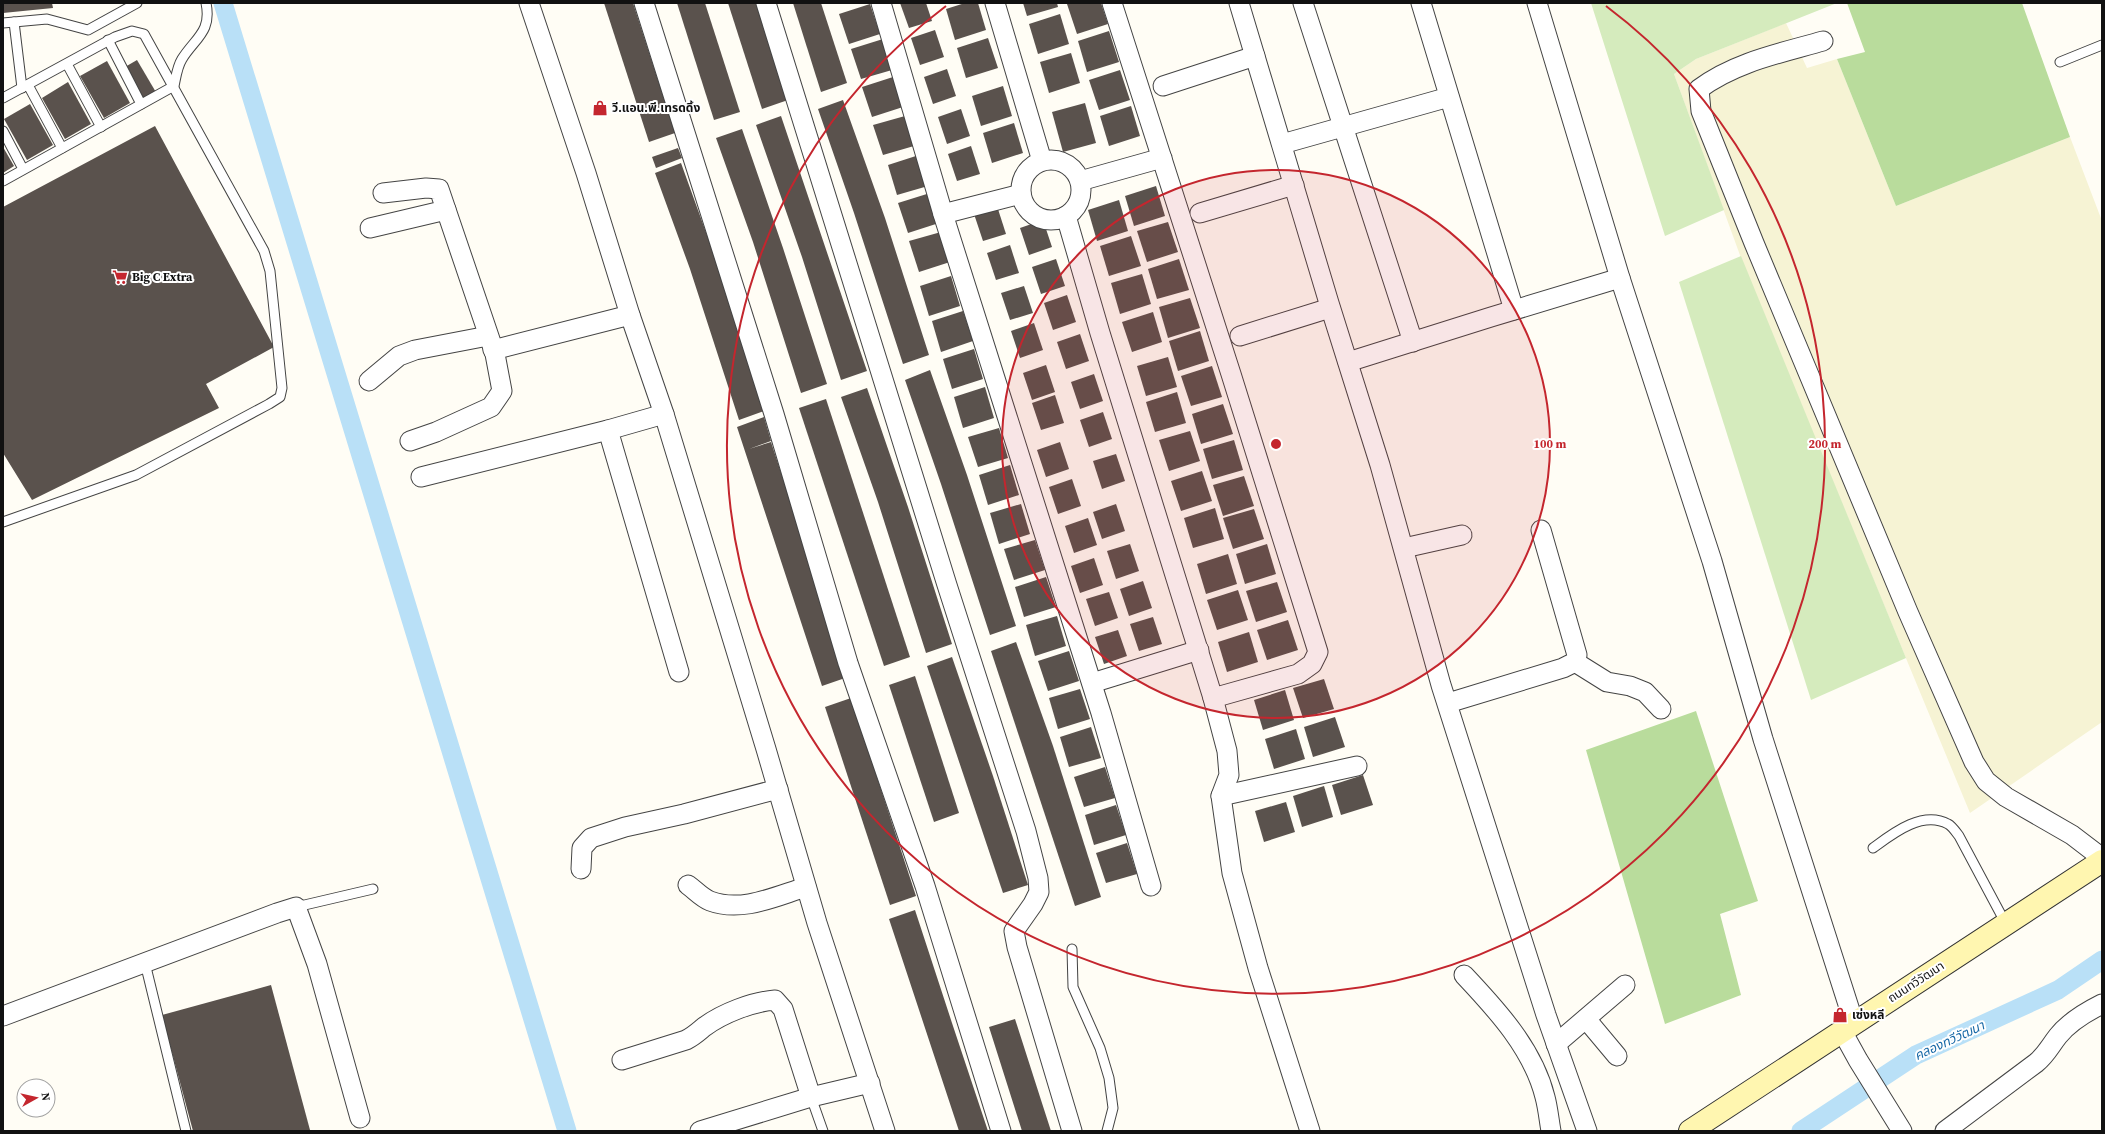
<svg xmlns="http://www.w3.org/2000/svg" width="2105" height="1134" viewBox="0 0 2105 1134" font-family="'Source Serif 4','Noto Sans Thai',serif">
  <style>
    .farmland { fill: #f6f3d4 }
    .green { fill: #d5ebbd }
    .forest { fill: #b9dc9c }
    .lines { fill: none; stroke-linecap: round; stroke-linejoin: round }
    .canal { stroke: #b9e0f7; stroke-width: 19 }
    .building { fill: #5a524d }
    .service-casing { stroke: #444; stroke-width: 11 }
    .minor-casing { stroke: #444; stroke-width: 21 }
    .secondary-casing { stroke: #333; stroke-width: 24 }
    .service { stroke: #fff; stroke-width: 9 }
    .minor { stroke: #fff; stroke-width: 19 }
    .secondary { stroke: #fff6b0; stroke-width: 22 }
    .ring { fill: none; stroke: #c4262e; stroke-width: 2 }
    .labels { text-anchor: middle; stroke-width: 4; stroke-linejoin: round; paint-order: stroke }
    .poi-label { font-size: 12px; font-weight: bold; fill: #111; stroke: #fff; text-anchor: start }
    .street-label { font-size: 12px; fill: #111; stroke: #fff }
    .water-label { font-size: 13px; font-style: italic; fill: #1768a6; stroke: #fff }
    .centre { fill: #c4262e; stroke: #fff; stroke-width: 2 }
    .ring-label { font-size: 12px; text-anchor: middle; font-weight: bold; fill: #c4262e; stroke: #fff; stroke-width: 4; stroke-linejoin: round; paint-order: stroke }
  </style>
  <rect width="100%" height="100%" fill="#fffdf5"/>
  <path class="farmland" d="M1786,23L1807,68L1837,59L1896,206L2070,137L2102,221V722L1970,813L1745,269L1674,74L1696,59Z"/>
  <g class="green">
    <path d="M1591,3H1837L1696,59L1674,74L1724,210L1665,236Z"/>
    <path d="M1741,256L1906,658L1811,700L1679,282Z"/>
  </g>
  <g class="forest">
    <path d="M1847,3H2022L2070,137L1896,206L1837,59L1865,52Z"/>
    <path d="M1696,711L1758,901L1720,914L1741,995L1665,1024L1586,750Z"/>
  </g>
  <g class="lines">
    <g class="canal">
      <path d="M223,3L567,1131"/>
      <path d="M1801,1131L1916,1055L2058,990L2102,960"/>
    </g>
  </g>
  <g class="building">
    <path d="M3,3H52L53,8L3,13Z"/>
    <path d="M604,3H633L675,133L649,142Z"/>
    <path d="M677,3H705L740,112L714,120Z"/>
    <path d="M728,3H757L788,100L762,109Z"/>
    <path d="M793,3H821L847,83L821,92Z"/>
    <path d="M900,3H926L932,21L909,28Z"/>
    <path d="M965,3H978L986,30L955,40L946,9Z"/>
    <path d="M1023,3H1057L1058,7L1027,16Z"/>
    <path d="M1101,3L1108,24L1077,34L1067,4Z"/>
    <path d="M870,4L880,34L849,44L839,14Z"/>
    <path d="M1060,14L1069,44L1038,54L1029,24Z"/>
    <path d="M935,30L944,57L920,65L911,38Z"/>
    <path d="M1109,31L1119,62L1087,72L1078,41Z"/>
    <path d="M988,38L998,68L966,78L957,48Z"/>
    <path d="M883,39L892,70L861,79L851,49Z"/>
    <path d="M1071,53L1080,83L1049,93L1040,62Z"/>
    <path d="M137,60L157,94L145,101L125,67Z"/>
    <path d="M107,61L130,103L104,118L80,76Z"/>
    <path d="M947,69L956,96L933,104L924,77Z"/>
    <path d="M1120,70L1130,100L1099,110L1089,80Z"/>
    <path d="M893,77L903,107L872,117L862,87Z"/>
    <path d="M68,82L91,124L65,139L42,98Z"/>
    <path d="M1003,86L1012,116L981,126L972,96Z"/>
    <path d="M843,100L885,218L929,355L903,364L854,213L818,109Z"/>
    <path d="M1085,103L1096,143L1063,152L1052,112Z"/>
    <path d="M30,104L53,145L27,160L4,119Z"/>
    <path d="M1131,106L1140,136L1109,146L1100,116Z"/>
    <path d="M961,109L970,136L947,144L938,117Z"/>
    <path d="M781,116L867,371L841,380L802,257L756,125Z"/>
    <path d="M905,116L914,146L883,155L873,125Z"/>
    <path d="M1014,123L1023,153L992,163L983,133Z"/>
    <path d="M155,126L274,347L206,384L219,408L32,500L3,453V207Z"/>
    <path d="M742,129L783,248L827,384L801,393L753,242L716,138Z"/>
    <path d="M971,146L980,174L957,181L948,154Z"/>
    <path d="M3,147L14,166L3,173Z"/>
    <path d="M678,148L682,158L656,168L652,157Z"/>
    <path d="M919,155L928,186L897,195L888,165Z"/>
    <path d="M681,163L716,260L764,411L739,420L690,269L655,173Z"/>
    <path d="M1156,186L1165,216L1134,226L1125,196Z"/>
    <path d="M930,193L939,223L908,233L898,203Z"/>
    <path d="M1119,200L1128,231L1097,241L1088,210Z"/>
    <path d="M997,206L1006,234L983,241L974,214Z"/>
    <path d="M1043,220L1052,247L1029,255L1020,228Z"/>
    <path d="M1168,222L1178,252L1147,262L1137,231Z"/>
    <path d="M941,232L950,262L919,272L909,241Z"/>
    <path d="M1131,236L1141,266L1109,276L1100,246Z"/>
    <path d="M1010,245L1019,273L996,280L987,253Z"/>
    <path d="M1056,259L1065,286L1041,294L1032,267Z"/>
    <path d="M1179,259L1189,290L1157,299L1148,269Z"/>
    <path d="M1142,274L1151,304L1120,314L1111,283Z"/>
    <path d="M951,276L960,306L929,316L920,286Z"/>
    <path d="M1024,286L1033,313L1010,320L1001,293Z"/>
    <path d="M1067,295L1076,322L1053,330L1044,303Z"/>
    <path d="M1190,298L1200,328L1168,338L1159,307Z"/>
    <path d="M963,311L973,341L941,352L932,321Z"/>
    <path d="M1153,312L1162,342L1132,352L1122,322Z"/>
    <path d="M1034,323L1043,350L1020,358L1011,331Z"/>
    <path d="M1200,331L1209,361L1178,371L1169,341Z"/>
    <path d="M1080,334L1089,361L1066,369L1057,342Z"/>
    <path d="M974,349L983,379L952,389L943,359Z"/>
    <path d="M1168,357L1177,387L1146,396L1137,366Z"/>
    <path d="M1046,365L1055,392L1032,400L1023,373Z"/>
    <path d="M1212,366L1222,397L1191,406L1181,376Z"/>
    <path d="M930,370L967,475L1016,626L990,635L941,484L905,380Z"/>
    <path d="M1094,374L1103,401L1080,409L1071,382Z"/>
    <path d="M985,387L994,418L963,428L954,397Z"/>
    <path d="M867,388L908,507L952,644L926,653L878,502L841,397Z"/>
    <path d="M1177,392L1186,423L1155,432L1146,402Z"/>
    <path d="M1055,395L1064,423L1041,430L1032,403Z"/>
    <path d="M826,399L910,657L884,666L799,408Z"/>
    <path d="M1223,404L1233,434L1201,444L1192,414Z"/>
    <path d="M1103,412L1112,439L1089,447L1080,420Z"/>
    <path d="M764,417L771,441L749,449L771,442L848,677L822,686L737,427Z"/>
    <path d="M999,428L1008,458L978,467L968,437Z"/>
    <path d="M1190,431L1200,461L1169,471L1159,440Z"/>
    <path d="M1234,440L1243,470L1212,479L1203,449Z"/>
    <path d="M1060,442L1069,469L1046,477L1037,450Z"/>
    <path d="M1116,454L1125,481L1102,489L1093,461Z"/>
    <path d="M1010,465L1019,495L988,505L979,475Z"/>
    <path d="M1202,471L1212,501L1181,511L1171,481Z"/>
    <path d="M1244,476L1254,506L1223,516L1213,485Z"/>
    <path d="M1072,479L1081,506L1058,514L1049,487Z"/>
    <path d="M1021,504L1030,534L999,544L990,513Z"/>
    <path d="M1116,504L1125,531L1102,539L1093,512Z"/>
    <path d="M1215,508L1224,539L1193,548L1184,518Z"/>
    <path d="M1254,509L1264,539L1233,549L1223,518Z"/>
    <path d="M1088,518L1097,545L1074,553L1065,526Z"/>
    <path d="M1035,540L1045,570L1014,580L1004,549Z"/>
    <path d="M1130,544L1139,571L1116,579L1107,551Z"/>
    <path d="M1267,544L1276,574L1245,584L1236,554Z"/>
    <path d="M1228,554L1237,584L1206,594L1197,564Z"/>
    <path d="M1094,558L1103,585L1080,593L1071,566Z"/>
    <path d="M1046,577L1056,607L1024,617L1015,587Z"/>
    <path d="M1143,581L1152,608L1129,616L1120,589Z"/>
    <path d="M1277,582L1287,612L1256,622L1246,591Z"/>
    <path d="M1238,590L1248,620L1217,630L1207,600Z"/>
    <path d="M1109,592L1118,618L1095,626L1086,599Z"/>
    <path d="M1057,616L1066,646L1035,656L1026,625Z"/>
    <path d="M1153,617L1162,644L1139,651L1130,624Z"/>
    <path d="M1288,620L1298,650L1267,660L1257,630Z"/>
    <path d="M1118,630L1127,656L1104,664L1095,637Z"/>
    <path d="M1249,632L1258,662L1227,672L1218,642Z"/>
    <path d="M1016,642L1053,746L1101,897L1075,906L991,651Z"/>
    <path d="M1069,651L1079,681L1048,691L1038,661Z"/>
    <path d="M952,657L993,776L1028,885L1003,893L927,666Z"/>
    <path d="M915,676L959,813L934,822L889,685Z"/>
    <path d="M1324,679L1334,709L1303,718L1293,688Z"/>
    <path d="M1080,689L1090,719L1058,729L1049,698Z"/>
    <path d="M1285,690L1294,720L1263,730L1254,700Z"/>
    <path d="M851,698L916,896L890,905L825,707Z"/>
    <path d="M1335,717L1345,747L1313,757L1304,727Z"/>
    <path d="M1091,727L1101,758L1069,767L1060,737Z"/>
    <path d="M1296,729L1305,759L1274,769L1265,739Z"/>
    <path d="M1105,767L1115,798L1084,807L1074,777Z"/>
    <path d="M1363,775L1373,805L1341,815L1332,785Z"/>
    <path d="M1324,786L1333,817L1302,827L1293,796Z"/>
    <path d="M1286,802L1295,832L1264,842L1255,811Z"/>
    <path d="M1116,805L1126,835L1094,845L1085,815Z"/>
    <path d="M1127,843L1137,874L1106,883L1096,853Z"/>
    <path d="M915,910L952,1023L988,1131H959L889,919Z"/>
    <path d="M271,985L310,1130L193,1131L162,1015Z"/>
    <path d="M1015,1019L1041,1100L1051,1131H1022L989,1027Z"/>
  </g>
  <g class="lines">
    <g class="service-casing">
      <g id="service">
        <path d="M14,22L22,88"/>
        <path d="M3,23L47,19L88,30L137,3"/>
        <path d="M108,40L141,104"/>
        <path d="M2060,62L2102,45"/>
        <path d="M67,64L101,127"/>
        <path d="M28,85L62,148"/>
        <path d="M3,98L115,37L132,31L144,34L264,251L270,271L282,388L280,397L269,404L136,475L3,522"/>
        <path d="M3,131L23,169"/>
        <path d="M3,181L174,86C176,77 177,67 182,59C195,38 212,32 206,3"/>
        <path d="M1873,848C1892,834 1922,810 1948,824C1952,826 1956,832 1959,836L2006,924"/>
        <path d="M296,907L373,889"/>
        <path d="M1072,949L1073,987L1100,1048L1109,1078L1113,1108L1107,1131"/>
        <path d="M145,963L186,1131"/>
        <path d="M811,1097L823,1131"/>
      </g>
    </g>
    <g class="minor-casing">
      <g id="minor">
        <path d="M529,3L586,173L630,315L664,414L766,749L817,923L885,1131"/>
        <path d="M644,3L774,414L848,663L925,886L1001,1131"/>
        <path d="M766,3L947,585L1026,831L1038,878L1039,892L1033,904L1014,931L1017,947L1072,1131"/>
        <path d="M881,3L943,214L1101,713L1151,886"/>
        <path d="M995,3L1042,161"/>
        <path d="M1112,3L1231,374L1318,652L1312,664L1298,674L1213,698"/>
        <path d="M1239,3L1329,303L1380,465L1441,685L1546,1015L1587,1131"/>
        <path d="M1303,3L1413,342"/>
        <path d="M1421,3L1514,310"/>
        <path d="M1537,3L1620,278L1712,561L1763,739L1854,1023"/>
        <path d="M1823,41C1781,53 1735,62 1699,89L1701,111L1754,243L1908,612L1974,762L1986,781L2006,797L2072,835L2102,858"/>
        <path d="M1163,86L1255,56"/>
        <path d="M1282,144L1449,97"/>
        <circle cx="1051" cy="190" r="30"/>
        <path d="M1080,181L1162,158"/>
        <path d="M383,193L426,188L439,189L495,354L502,391L491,407L436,432L410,441"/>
        <path d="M1200,213L1294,185"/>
        <path d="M943,214L1021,194"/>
        <path d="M1066,216L1100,333L1213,698L1227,751L1229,775L1221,796L1232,873L1258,968L1310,1131"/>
        <path d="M370,228L446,210"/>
        <path d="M1240,336L1330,308"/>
        <path d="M493,350L630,315"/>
        <path d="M1348,362L1491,317L1620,278"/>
        <path d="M369,381L399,356L415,350L488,336"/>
        <path d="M664,414L608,430L679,672"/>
        <path d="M421,477L608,430"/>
        <path d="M1404,548L1462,535"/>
        <path d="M1575,662L1607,682L1630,686L1645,692L1661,709"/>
        <path d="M1092,683L1199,650"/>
        <path d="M1448,703L1563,668L1575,662L1577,655L1541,530"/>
        <path d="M1221,796L1357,766"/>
        <path d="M581,869L582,848L591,838L625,827L684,814L778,789"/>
        <path d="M688,885C695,890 702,898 710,901C742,913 776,896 806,887"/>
        <path d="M1464,975C1497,1010 1533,1049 1545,1097C1548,1108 1549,1120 1551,1131"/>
        <path d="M3,1016L277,913L296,907L317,964L360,1118"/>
        <path d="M1586,1019L1617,1056"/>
        <path d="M1842,1031L1858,1060L1902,1131"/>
        <path d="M1556,1044L1625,985"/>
        <path d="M622,1060L686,1040C694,1036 698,1032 704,1027C723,1013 752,1002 775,1000L783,1009L811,1097"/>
        <path d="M700,1131L811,1097L870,1083"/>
        <path d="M1945,1131L2036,1063C2047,1054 2050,1046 2058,1036C2069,1022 2086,1012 2102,1004"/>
      </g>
    </g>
    <g class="secondary-casing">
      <path id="secondary" d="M1690,1131L2102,861"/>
    </g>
    <use href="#service" class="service"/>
    <use href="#minor" class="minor"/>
    <use href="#secondary" class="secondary"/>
  </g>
  <circle cx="1276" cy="444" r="274" fill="#c4262e" fill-opacity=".12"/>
  <g class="ring">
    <circle cx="1276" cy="444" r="274"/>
    <path d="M1606 6A549 549 0 1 1 946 6"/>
  </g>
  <defs>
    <g id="shop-bare" transform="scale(1.2)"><path d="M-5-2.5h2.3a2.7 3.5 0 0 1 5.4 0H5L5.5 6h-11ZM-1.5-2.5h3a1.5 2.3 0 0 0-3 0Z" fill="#c4262e" stroke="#fff" stroke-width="2.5" paint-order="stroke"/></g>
    <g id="supermarket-bare" transform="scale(1.2)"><path d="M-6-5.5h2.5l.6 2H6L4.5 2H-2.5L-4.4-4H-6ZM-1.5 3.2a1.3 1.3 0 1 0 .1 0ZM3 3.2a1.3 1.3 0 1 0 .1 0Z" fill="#c4262e" stroke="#fff" stroke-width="2.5" paint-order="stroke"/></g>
  </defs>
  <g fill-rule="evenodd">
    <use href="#shop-bare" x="600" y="108"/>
    <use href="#supermarket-bare" x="120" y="277"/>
    <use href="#shop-bare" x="1840" y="1015"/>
  </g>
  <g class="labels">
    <g class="poi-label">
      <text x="612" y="112">วี.แอน.พี.เทรดดิ้ง</text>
      <text x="132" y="281">Big C Extra</text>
      <text x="1852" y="1019">เซ่งหลี</text>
    </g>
    <g class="street-label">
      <text transform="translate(1916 982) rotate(-33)" y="4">ถนนทวีวัฒนา</text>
    </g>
    <g class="water-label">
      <text transform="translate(1949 1040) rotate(-25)" y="5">คลองทวีวัฒนา</text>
    </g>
  </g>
  <circle cx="1276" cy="444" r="6" class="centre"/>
  <g class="ring-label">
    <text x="1550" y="448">100 m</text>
    <text x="1825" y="448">200 m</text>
  </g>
  <rect width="2105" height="1134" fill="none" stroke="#111111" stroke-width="8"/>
  <g transform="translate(36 1098) rotate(82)"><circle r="19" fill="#ffffff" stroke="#a0a0a0"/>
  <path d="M0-3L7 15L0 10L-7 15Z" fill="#c4262e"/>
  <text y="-6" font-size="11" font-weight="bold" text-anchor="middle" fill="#111111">N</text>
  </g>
</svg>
